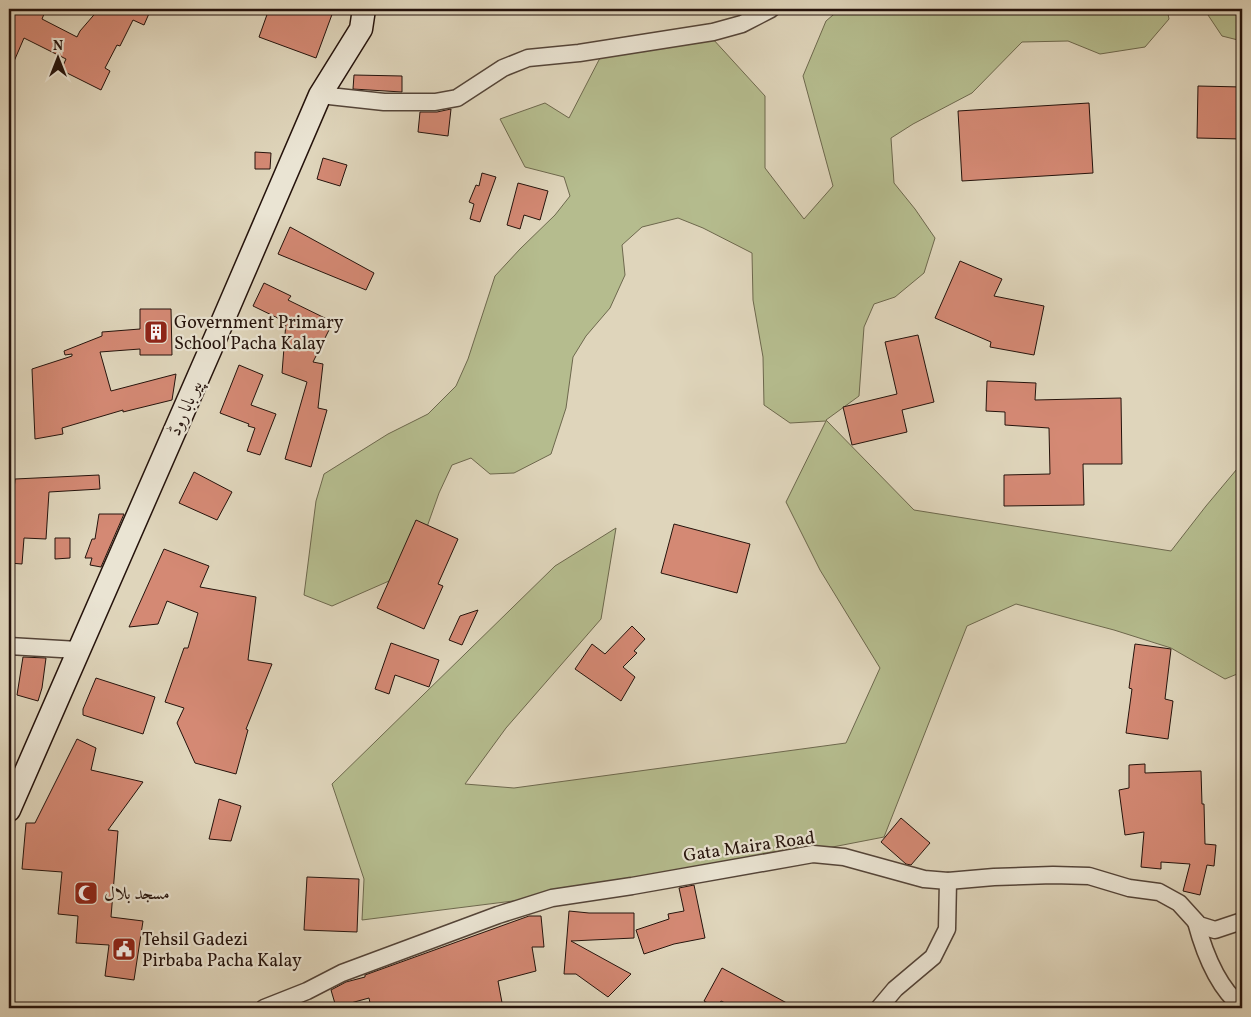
<svg xmlns="http://www.w3.org/2000/svg" width="1251" height="1017" viewBox="0 0 1251 1017" font-family="Vollkorn,Amiri,serif">
  <style>
    .green { fill: #b5bc8e; stroke: #6d684d }
    .building { fill: #d48974; stroke: #25130c }
    .lines { fill: none; stroke-linecap: round; stroke-linejoin: round }
    .street-casing { stroke: #544438; stroke-width: 19 }
    .secondary-casing { stroke: #25130c; stroke-width: 25 }
    .street { stroke: #eae4d3; stroke-width: 16 }
    .secondary { stroke: #eae4d3; stroke-width: 22 }
    .labels { text-anchor: middle; stroke-width: 4.5; stroke-linejoin: round; paint-order: stroke }
    .poi-label { font-size: 18px; fill: #25130c; stroke: #eae4d3; text-anchor: start }
    .street-label { font-size: 18px; fill: #25130c; stroke: #eae4d3 }
  </style>
  <rect width="100%" height="100%" fill="#dfd5bb"/>
  <filter id="stains"><feTurbulence type="fractalNoise" baseFrequency=".004" numOctaves="4"/><feColorMatrix values="0 0 0 0 .2 0 0 0 0 .09 0 0 0 0 .02 0 0 0 .5 -.17"/></filter>
  <radialGradient id="worn" r=".72"><stop offset=".6" stop-color="#630" stop-opacity="0"/><stop offset="1" stop-color="#630" stop-opacity=".3"/></radialGradient>
  <g class="green">
    <path d="M840,9H1167L1169,19L1145,47L1100,54L1068,41L1022,42L972,93L913,124L891,138L894,183L915,209L935,238L924,273L895,297L874,304L864,327L859,396L826,420L914,510L1171,551L1206,506L1242,463V672L1225,679L1171,648L1114,630L1016,604L967,626L884,837L632,886L362,920L364,879L332,784L555,566L616,528L601,619L506,728L465,784L514,788L846,743L880,668L820,570L786,502L826,421L790,423L764,405L763,357L753,300L752,253L703,228L678,218L642,227L622,245L625,275L610,308L586,336L573,357L566,408L551,454L514,473L490,474L471,458L452,465L439,493L416,558L389,581L332,606L304,595L316,501L324,474L388,434L428,414L456,386L468,359L495,276L520,249L555,215L570,196L564,177L525,167L500,119L545,103L569,118L601,56L712,38L765,96V168L804,219L833,186L803,76L826,21Z"/>
    <path d="M1204,9H1242V41L1222,36Z"/>
  </g>
  <g class="building">
    <path d="M9,9H46L42,19L77,37L80,31L99,9H151L144,25L133,20L120,46L117,45L105,68L110,71L101,90L61,70L66,59L24,38L9,73Z"/>
    <path d="M269,9H334L316,58L259,37Z"/>
    <path d="M354,75L402,76V92L353,89Z"/>
    <path d="M1198,86L1242,87V139L1197,138Z"/>
    <path d="M1089,103L1093,173L962,181L958,111Z"/>
    <path d="M451,109L448,136L418,132L420,112H437Z"/>
    <path d="M255,152L271,153L270,169H255Z"/>
    <path d="M323,158L347,165L340,186L317,179Z"/>
    <path d="M482,173L496,177L480,222L470,219L474,204L469,202L476,185L479,186Z"/>
    <path d="M518,183L548,191L540,220L524,215L520,229L507,225Z"/>
    <path d="M290,227L374,273L366,290L278,254Z"/>
    <path d="M960,261L1002,279L994,296L1044,306L1034,355L990,347L991,342L935,318Z"/>
    <path d="M264,283L291,296L288,300L333,322L313,362L323,364L318,408L327,410L311,467L285,459L307,382L282,373L286,322L253,306Z"/>
    <path d="M140,309H171L172,355H140V349L100,352L111,391L176,374L172,400L123,412V410L62,428L63,434L35,439L32,369L72,356V354L65,355L64,351L102,336V332L140,329Z"/>
    <path d="M918,335L934,402L902,410L907,432L852,445L843,407L897,394L885,342Z"/>
    <path d="M239,365L263,375L251,405L276,414L260,455L247,451L255,428L248,426L249,424L220,413Z"/>
    <path d="M987,381L1036,383L1035,400L1121,398L1122,464H1083L1084,505L1004,506V475L1050,474L1049,428L1005,425V412L986,411Z"/>
    <path d="M194,472L232,492L217,520L179,503Z"/>
    <path d="M99,475L100,489L49,492L46,539L24,538L22,564L9,563V513H12L15,479Z"/>
    <path d="M99,514H124L101,567L90,565L92,558H85L92,539H95Z"/>
    <path d="M416,520L458,539L438,584L443,586L424,629L377,608Z"/>
    <path d="M674,524L750,544L737,593L661,573Z"/>
    <path d="M55,538H70V558L55,559Z"/>
    <path d="M164,549L209,566L200,587L256,597L248,660L272,664L246,729L248,730L236,774L195,763L177,723L184,708L165,702L184,648H188L198,613L167,601L158,624L129,627Z"/>
    <path d="M478,610L462,645L449,640L460,616Z"/>
    <path d="M632,626L645,639L634,651L637,653L623,667L635,677L621,701L575,669L592,644L605,654Z"/>
    <path d="M391,643L439,660L429,687L395,675L389,694L375,689Z"/>
    <path d="M1135,644L1171,649L1165,699L1173,701L1168,739L1126,733L1132,689L1129,688Z"/>
    <path d="M23,657L46,658L42,688L38,701L17,695Z"/>
    <path d="M96,678L155,697L143,734L83,715V709Z"/>
    <path d="M77,739L96,748L91,770L143,782L108,830L118,831L111,917L143,921L134,980L105,976L109,945L76,943L78,916L58,914L62,872L22,869L26,823H35Z"/>
    <path d="M1145,764V773L1201,771L1202,804H1204L1205,844L1216,845L1214,866L1207,865L1200,895L1183,891L1190,864L1161,862V869L1141,867L1144,832L1125,835L1119,790L1129,788V765Z"/>
    <path d="M219,799L241,806L231,841L209,839Z"/>
    <path d="M901,818L930,843L911,865L906,864L881,842Z"/>
    <path d="M307,877L359,879L357,932L304,930Z"/>
    <path d="M694,885L705,938L674,944L644,954L636,930L669,919L668,914L684,911L679,888Z"/>
    <path d="M569,911L589,913H634V938L571,941L631,974L608,997L576,974H564Z"/>
    <path d="M529,916H541L544,947H532L536,971L498,981L503,1008H371L369,998L336,1007L331,990L346,982L365,977V975Z"/>
    <path d="M722,968L796,1008H735L721,1001L717,1008L704,1001Z"/>
  </g>
  <g class="lines">
    <g class="street-casing">
      <g id="street">
        <path d="M320,95L384,102H435L457,98L503,68L528,58L579,53L713,32L742,24L771,9"/>
        <path d="M9,646L78,650"/>
        <path d="M1196,922C1204,952 1217,987 1242,1007"/>
        <path d="M264,1008L307,991L342,973L498,915L552,898L632,886L813,854L844,857L924,879L948,881L994,877L1053,875L1089,876L1129,888L1159,892L1179,903L1199,925L1215,930L1242,921"/>
        <path d="M879,1008L895,989L933,957L947,929L948,881"/>
      </g>
    </g>
    <g class="secondary-casing">
      <path id="secondary" d="M9,810L218,332L320,95L361,29L364,9"/>
    </g>
    <use href="#street" class="street"/>
    <use href="#secondary" class="secondary"/>
  </g>
  <defs>
    <g id="building-square" transform="scale(1.25)"><rect x="-9" y="-9" width="18" height="18" rx="4" fill="#8f2418" stroke="#eae4d3"/><path d="M-4-6H4V6H1V3H-1V6H-4ZM-2.5-4.3h1.7v1.8h-1.7ZM.8-4.3h1.7v1.8H.8ZM-2.5-1h1.7V.8h-1.7ZM.8-1h1.7V.8H.8Z" fill="#fff"/></g>
    <g id="mosque-square" transform="scale(1.25)"><rect x="-9" y="-9" width="18" height="18" rx="4" fill="#8f2418" stroke="#eae4d3"/><path d="M3.5-4.9A6 6 0 1 0 3.5 4.9A5 5 0 1 1 3.5-4.9Z" fill="#fff"/></g>
    <g id="civic-square" transform="scale(1.25)"><rect x="-9" y="-9" width="18" height="18" rx="4" fill="#8f2418" stroke="#eae4d3"/><path d="M-.6-6.5H3V-4.5H.6V-3L4-1V1h2V6H-6V1h2V-1L-.6-3ZM-1.2 2.5V6h2.4V2.5Z" fill="#fff"/></g>
  </defs>
  <g fill-rule="evenodd">
    <use href="#building-square" x="156" y="332"/>
    <use href="#mosque-square" x="86" y="893"/>
    <use href="#civic-square" x="124" y="949"/>
  </g>
  <g class="labels">
    <g class="poi-label">
      <text x="174" y="328">Government Primary<tspan x="174" dy="21">School Pacha Kalay</tspan></text>
      <text x="104" y="899">مسجد بلال</text>
      <text x="142" y="945">Tehsil Gadezi<tspan x="142" dy="21">Pirbaba Pacha Kalay</tspan></text>
    </g>
    <g class="street-label">
      <text transform="translate(185 408) rotate(-66)" y="6">پیر بابا روڈ</text>
      <text transform="translate(749 846) rotate(-8)" y="6">Gata Maira Road</text>
    </g>
  </g>
  <rect width="1251" height="1017" fill="none" stroke="#dfd5bb" stroke-width="30"/>
  <rect x="10" y="10" width="1231" height="997" fill="none" stroke="#25130c" stroke-width="2.5"/>
  <rect x="15" y="15" width="1221" height="987" fill="none" stroke="#25130c"/>
  <g transform="translate(58 58)" stroke="#eae4d3" stroke-width="4" paint-order="stroke">
  <path d="M0-4L9 19L0 12L-9 19Z" fill="#25130c"/>
  <text y="-8" font-size="14" font-weight="bold" text-anchor="middle" fill="#25130c">N</text>
  </g>
  <rect width="100%" height="100%" filter="url(#stains)"/>
  <rect width="100%" height="100%" fill="url(#worn)"/>
</svg>
